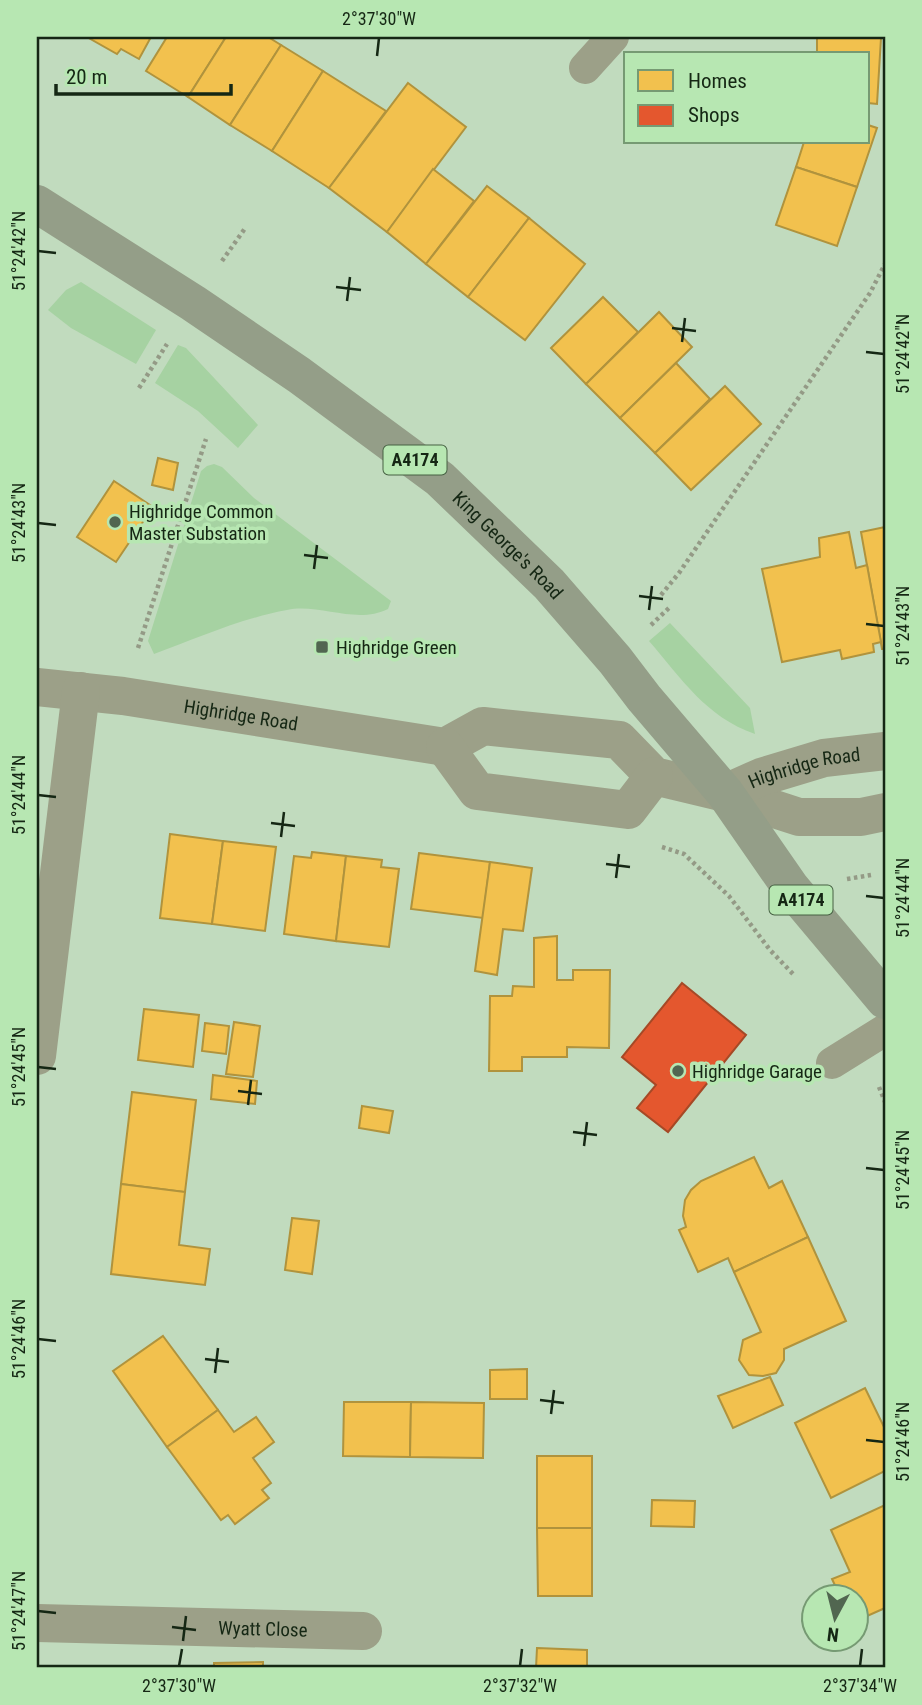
<svg xmlns="http://www.w3.org/2000/svg" width="922" height="1705" viewBox="0 0 922 1705" font-family="'Roboto Condensed',sans-serif">
  <style>
    .green { fill: #a6d2a2 }
    .homes { fill: #f2c14e; stroke: #b0933d; stroke-width: 2 }
    .shops { fill: #e4572e; stroke: #a64926; stroke-width: 2 }
    .lines { fill: none; stroke-linecap: round; stroke-linejoin: round }
    .path { stroke: #949a86; stroke-width: 4.5; stroke-dasharray: 3.5 3.5; stroke-linecap: butt }
    .service { stroke: #9ca088; stroke-width: 32 }
    .minor { stroke: #9ca088; stroke-width: 38 }
    .trunk { stroke: #949e88; stroke-width: 38 }
    .ticks { fill: none; stroke: #152714; stroke-width: 2.5 }
    .poi-dot { fill: #516650; stroke: #b7e7b2; stroke-width: 2.5 }
    .labels { text-anchor: middle; stroke-width: 7; stroke-linejoin: round; paint-order: stroke }
    .shield { fill: #b7e7b2; stroke: #466143; stroke-width: 2 }
    .shield-label { font-size: 18px; font-weight: bold; fill: #152714 }
    .poi-label { font-size: 19px; fill: #152714; stroke: #b7e7b2; text-anchor: start }
    .street-label { font-size: 19px; fill: #152714; stroke: #b7e7b2 }
    .neatline { fill: none; stroke: #152714; stroke-width: 2.5 }
    .ticks-label { font-size: 18px; text-anchor: middle; fill: #152714 }
  </style>
  <rect width="100%" height="100%" fill="#c1dbbe"/>
  <g class="green">
    <path d="M81,282L156,330L136,364L71,328L48,310L66,290Z"/>
    <path d="M178,345L186,348L258,425L238,448L198,411L155,383Z"/>
    <path d="M214,464L222,467L254,498L391,601L388,609C356,625 319,603 287,610C243,618 197,638 154,654L148,641L201,471L207,466Z"/>
    <path d="M670,623L750,708L755,734C706,717 682,679 649,641Z"/>
  </g>
  <g class="homes">
    <path d="M87,37H151L139,59L121,49L117,54Z"/>
    <path d="M167,37H226L188,97L146,71Z"/>
    <path d="M226,37H268L281,45L230,125L188,97Z"/>
    <path d="M817,37L881,38L877,104L868,103V54H817Z"/>
    <path d="M281,45L323,71L272,151L230,125Z"/>
    <path d="M323,71L386,111L329,188L272,151Z"/>
    <path d="M408,83L466,127L387,232L329,188Z"/>
    <path d="M868,125L877,128L857,187L796,167L804,142H868Z"/>
    <path d="M796,167L857,187L837,246L776,225Z"/>
    <path d="M433,169L474,201L426,264L387,232Z"/>
    <path d="M487,186L529,218L468,297L426,264Z"/>
    <path d="M529,218L585,264L525,340L468,297Z"/>
    <path d="M603,297L638,332L586,384L551,348Z"/>
    <path d="M659,312L692,347L620,418L586,384Z"/>
    <path d="M676,363L710,399L655,453L620,418Z"/>
    <path d="M725,386L761,424L691,490L655,453Z"/>
    <path d="M158,458L178,463L173,490L152,485Z"/>
    <path d="M114,481L153,507L116,562L77,537Z"/>
    <path d="M885,527V649H882L861,532Z"/>
    <path d="M849,532L856,568L867,565L881,642L873,644L874,652L842,659L840,650L782,662L762,569L820,557L819,538Z"/>
    <path d="M170,834L223,841L212,924L160,918Z"/>
    <path d="M223,841L276,847L265,931L212,924Z"/>
    <path d="M312,852L346,856L336,941L284,934L294,856L311,858Z"/>
    <path d="M419,853L490,862L483,918L411,909Z"/>
    <path d="M346,856L382,860L381,867L399,869L389,947L336,941Z"/>
    <path d="M490,862L532,868L523,931L503,929L497,975L475,971Z"/>
    <path d="M557,936V980H573V970H610L609,1048L567,1047V1057H522V1071H489L490,996H512L513,986L534,987V938Z"/>
    <path d="M144,1009L199,1015L193,1067L138,1060Z"/>
    <path d="M234,1022L260,1026L253,1077L226,1074Z"/>
    <path d="M205,1023L229,1026L226,1054L202,1051Z"/>
    <path d="M213,1075L257,1081L255,1104L211,1099Z"/>
    <path d="M132,1092L196,1100L185,1192L121,1184Z"/>
    <path d="M362,1106L393,1111L389,1133L359,1128Z"/>
    <path d="M754,1157L769,1188L782,1181L808,1237L734,1272L728,1258L698,1272L679,1230L686,1227L683,1216L685,1200L691,1190L701,1181Z"/>
    <path d="M121,1184L185,1192L179,1245L210,1249L205,1285L111,1274Z"/>
    <path d="M292,1218L319,1221L312,1274L285,1270Z"/>
    <path d="M808,1237L846,1321L784,1349V1360L776,1373L763,1376L749,1375L739,1360L743,1340L761,1332L734,1272Z"/>
    <path d="M163,1336L218,1410L167,1447L113,1371Z"/>
    <path d="M527,1369V1399H490V1370Z"/>
    <path d="M770,1377L783,1405L733,1428L718,1396Z"/>
    <path d="M865,1388L885,1429V1471L831,1498L795,1423Z"/>
    <path d="M344,1402H411L410,1457L343,1456Z"/>
    <path d="M411,1402L484,1403L483,1458L410,1457Z"/>
    <path d="M218,1410L234,1432L256,1417L274,1442L253,1458L271,1483L262,1490L269,1498L235,1524L228,1515L221,1520L167,1447Z"/>
    <rect x="537" y="1456" width="55" height="72"/>
    <path d="M652,1500L695,1501L694,1527L651,1526Z"/>
    <path d="M885,1505V1608L856,1621V1596H840L832,1579L850,1572L831,1530Z"/>
    <path d="M537,1528H592V1596H538Z"/>
    <path d="M537,1648L587,1650V1668H536Z"/>
    <path d="M263,1662V1668H214V1663Z"/>
  </g>
  <path class="shops" d="M682,983L746,1035L668,1132L637,1108L656,1085L622,1057Z"/>
  <g class="lines">
    <g class="path">
      <path d="M222,261L246,227"/>
      <path d="M139,388L167,344"/>
      <path d="M661,595L679,573L870,293L885,264"/>
      <path d="M651,625L670,607"/>
      <path d="M138,648L206,439"/>
      <path d="M662,847L684,854L729,896L770,950L794,975"/>
      <path d="M847,879L871,875"/>
      <path d="M879,1087L885,1102"/>
    </g>
    <g class="service">
      <path d="M585,68L613,37"/>
      <path d="M832,1063L885,1030"/>
    </g>
    <g class="minor">
      <path id="s1" d="M37,687L123,696L445,747L483,726L619,740L654,776L725,793L799,817H861L885,812"/>
      <path d="M445,747L477,791L628,810L654,776"/>
      <path id="s2" d="M725,793L761,777L824,758L885,751"/>
      <path d="M37,1056L81,691"/>
      <path id="s3" d="M37,1623L363,1631"/>
    </g>
    <path class="trunk" id="s4" d="M37,204L193,303L299,375L440,479L549,584L615,660L644,698L725,793L791,888L885,1000"/>
  </g>
  <path class="ticks" d="M377,56L379,38M38,251L56,253M336,287L361,290M347,301L350,277M672,328L696,331M682,342L685,318M866,352L884,354M38,523L56,525M304,555L328,558M314,569L317,545M639,596L663,599M649,610L652,586M866,624L884,626M38,795L56,797M271,823L295,826M281,837L284,812M606,864L630,867M616,878L619,854M866,896L884,898M38,1067L56,1069M238,1091L262,1094M248,1105L251,1080M573,1132L597,1135M584,1146L587,1122M866,1168L884,1170M38,1339L56,1341M205,1359L229,1362M215,1373L218,1348M540,1400L564,1403M551,1414L554,1390M866,1440L884,1442M38,1611L56,1613M172,1627L196,1630M183,1641L186,1616M179,1666L182,1649M520,1666L522,1649M860,1666L862,1649"/>
  <g class="poi-dot">
    <circle cx="115" cy="522" r="7"/>
    <rect x="315" y="640" width="14" height="14" rx="3.5"/>
    <circle cx="678" cy="1071" r="7"/>
  </g>
  <g class="labels">
    <g class="shield">
      <rect x="383.5" y="445.5" width="63" height="29" rx="5"/>
      <rect x="769.5" y="885.5" width="63" height="29" rx="5"/>
    </g>
    <g class="shield-label">
      <text x="415" y="466">A4174</text>
      <text x="801" y="906">A4174</text>
    </g>
    <g class="poi-label">
      <text x="129" y="518">Highridge Common<tspan x="129" dy="22">Master Substation</tspan></text>
      <text x="336" y="654">Highridge Green</text>
      <text x="692" y="1078">Highridge Garage</text>
    </g>
    <g class="street-label">
      <text dy="7" stroke="none"><textPath href="#s4" startOffset="583">King George's Road</textPath></text>
      <text dy="7" stroke="none"><textPath href="#s1" startOffset="206">Highridge Road</textPath></text>
      <text dy="7" stroke="none"><textPath href="#s2" startOffset="84">Highridge Road</textPath></text>
      <text dy="7" stroke="none"><textPath href="#s3" startOffset="226">Wyatt Close</textPath></text>
    </g>
  </g>
  <rect width="922" height="1705" fill="none" stroke="#b7e7b2" stroke-width="77"/>
  <rect x="624" y="52" width="245" height="91" fill="#b7e7b2" stroke="#769a73" stroke-width="2"/>
  <rect x="638" y="70" width="35" height="21" fill="#f2c14e" stroke="#769a73" stroke-width="2"/>
  <text x="688" y="88" font-size="21" fill="#152714">Homes</text>
  <rect x="638" y="105" width="35" height="21" fill="#e4572e" stroke="#769a73" stroke-width="2"/>
  <text x="688" y="122" font-size="21" fill="#152714">Shops</text>
  <g transform="translate(835 1618) rotate(187)"><circle r="33" fill="#b7e7b2" stroke="#769a73" stroke-width="2"/>
  <path d="M0-5L12 26L0 18L-12 26Z" fill="#516650"/>
  <text y="-10" font-size="19" font-weight="bold" text-anchor="middle" fill="#152714">N</text>
  </g>
  <path d="M56 84v10h175v-10" fill="none" stroke="#152714" stroke-width="3.5"/>
  <text x="66" y="84" font-size="21" fill="#152714" stroke="#b7e7b2" stroke-width="5" paint-order="stroke">20 m</text>
  <rect x="38" y="38" width="846" height="1628" class="neatline"/>
  <g class="ticks-label">
    <text x="379" y="25">2°37'30"W</text>
    <text transform="translate(19 251) rotate(-90)" y="6">51°24'42"N</text>
    <text transform="translate(903 354) rotate(-90)" y="6">51°24'42"N</text>
    <text transform="translate(19 523) rotate(-90)" y="6">51°24'43"N</text>
    <text transform="translate(903 626) rotate(-90)" y="6">51°24'43"N</text>
    <text transform="translate(19 795) rotate(-90)" y="6">51°24'44"N</text>
    <text transform="translate(903 898) rotate(-90)" y="6">51°24'44"N</text>
    <text transform="translate(19 1067) rotate(-90)" y="6">51°24'45"N</text>
    <text transform="translate(903 1170) rotate(-90)" y="6">51°24'45"N</text>
    <text transform="translate(19 1339) rotate(-90)" y="6">51°24'46"N</text>
    <text transform="translate(903 1442) rotate(-90)" y="6">51°24'46"N</text>
    <text transform="translate(19 1611) rotate(-90)" y="6">51°24'47"N</text>
    <text x="179" y="1692">2°37'30"W</text>
    <text x="520" y="1692">2°37'32"W</text>
    <text x="860" y="1692">2°37'34"W</text>
  </g>
</svg>
